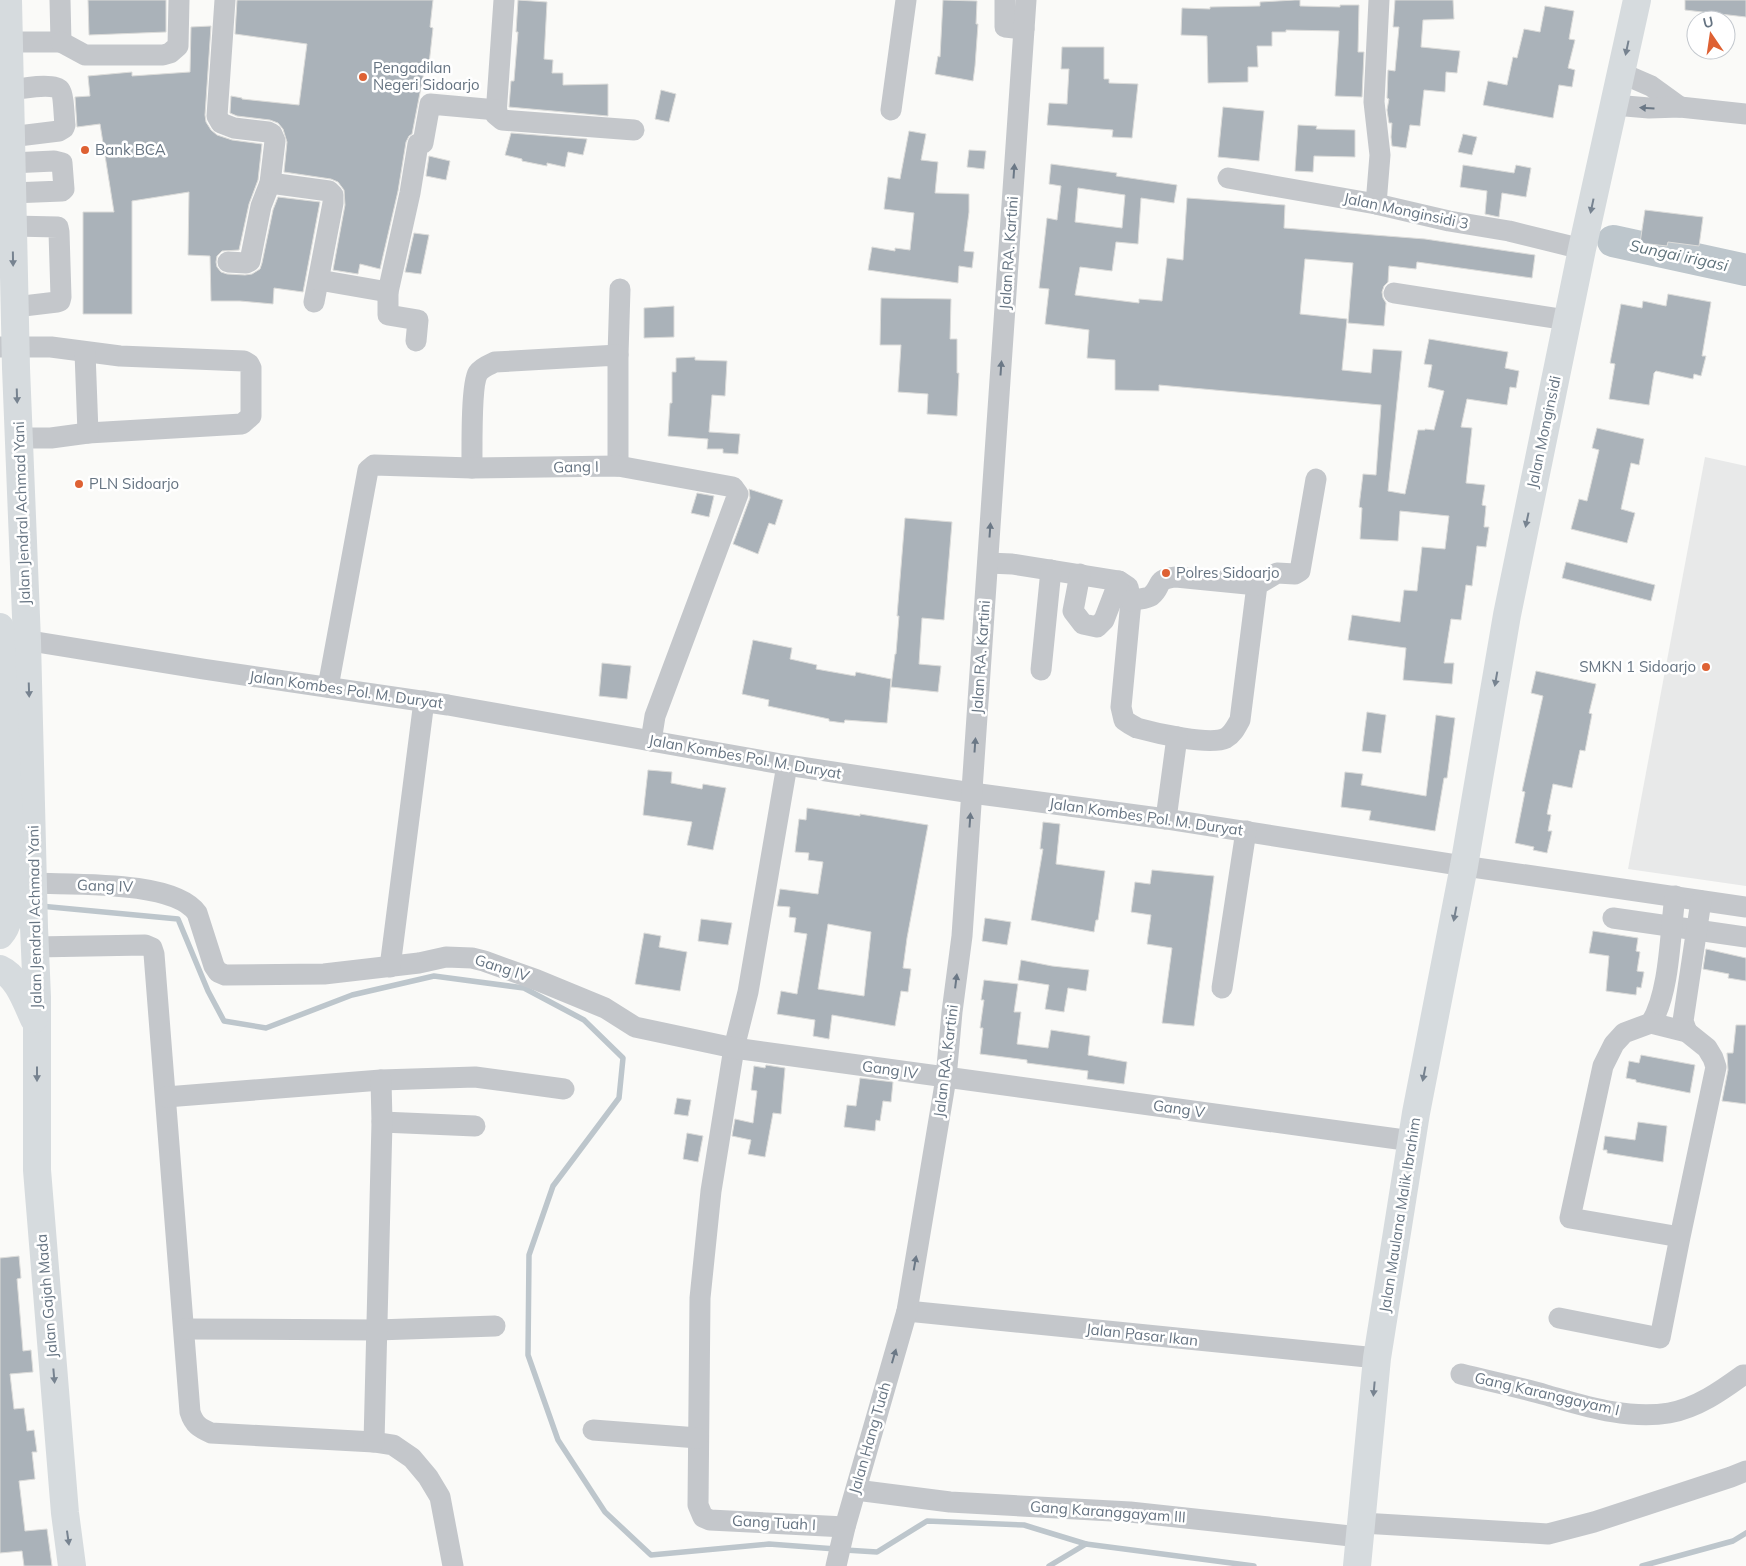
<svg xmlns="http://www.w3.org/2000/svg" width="1746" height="1566" viewBox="0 0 1746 1566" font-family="Mulish,sans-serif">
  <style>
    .built { fill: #e8e9e9 }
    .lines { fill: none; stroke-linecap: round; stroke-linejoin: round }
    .stream { stroke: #bdc6cc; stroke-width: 5.5 }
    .river { stroke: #bdc6cc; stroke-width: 32 }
    .building { fill: #aab2b9; stroke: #dcdcda; fill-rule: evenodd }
    .minor { stroke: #c4c7cb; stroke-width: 21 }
    .major { stroke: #d6dbde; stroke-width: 28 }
    .highway { stroke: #d6dbde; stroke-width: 28 }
    .oneway { fill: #778390 }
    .oneway2 { fill: #6b7886 }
    .poi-dot { fill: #de6133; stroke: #fff; stroke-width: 2 }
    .labels { text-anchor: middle; stroke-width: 5; stroke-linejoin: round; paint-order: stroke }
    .poi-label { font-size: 15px; fill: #667482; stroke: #fff; text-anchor: start }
    .street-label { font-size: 15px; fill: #667482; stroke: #fff }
    .water-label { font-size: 16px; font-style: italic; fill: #60737c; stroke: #fff }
  </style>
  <rect width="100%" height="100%" fill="#fafaf8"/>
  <path class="built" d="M1705,457L1746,466V886L1628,869Z"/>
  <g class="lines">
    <g class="stream">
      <path d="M40,906L178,919L208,991L224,1021L266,1028L352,995L434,976L524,988L584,1020L623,1058L619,1098L553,1186L529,1255L528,1355L558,1440L605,1512L651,1555L769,1544L836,1549"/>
      <path d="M845,1550L877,1552L927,1521L1024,1525L1086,1544"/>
      <path d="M1049,1566L1086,1544L1254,1566"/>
      <path d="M1642,1566L1733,1541L1746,1533"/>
    </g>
    <path class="river" d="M1613,241L1746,270"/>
  </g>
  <g class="building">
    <path d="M88,0H166V32L89,35Z"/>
    <path d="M237,0H433L430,27L433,28L428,73L424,72L412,134L409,136L406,142L398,191L380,269L360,264L358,274L333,270L345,205L344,190L338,182L331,179L284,172L287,142L283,129L278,123L270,120L237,116L230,113L231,96L242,98V99L299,105L307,44L235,34Z"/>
    <path d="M518,0L547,2L544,59L553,60L552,73H563V85L608,84V116L509,107L511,81H514L518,32H516Z"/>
    <path d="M943,0L977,1L976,24H978L975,66L973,81L935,74L938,56L940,57Z"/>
    <path d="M1295,0H1300V6L1340,7V5H1359L1358,52H1364L1362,97L1335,96L1339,31L1286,30V32H1272V46H1257L1258,67H1248V82L1208,83L1207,36L1181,35L1182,8L1210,9V7L1260,6V2Z"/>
    <path d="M1395,0H1453L1454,19L1423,20L1421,47L1460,51L1457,73L1446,72L1445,92L1424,90L1420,126L1410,125L1406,148L1392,146L1391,137L1392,123H1389L1387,110L1389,99L1387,98L1388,70L1395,71L1399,27H1393Z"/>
    <path d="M1685,0H1746V17L1685,10Z"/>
    <path d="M1545,6L1574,11L1569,39L1575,40L1568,68L1575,70L1572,87L1559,85L1553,118L1483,105L1488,81L1507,85L1513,57L1517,58L1524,29L1540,32Z"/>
    <path d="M211,26L205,115L206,122L211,130L217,135L232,140L262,144L258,180L249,204L239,250L222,251L217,256L216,262L217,267L221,272L227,274L245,275L252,274L260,269L262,263L273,210L278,197L320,202L303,292L274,288L273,304L240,301H211L210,256L188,255L189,192L132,201V314H83V212H114L100,124L77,127L75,97L90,96L88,76L132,72V76L190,72L191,27Z"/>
    <path d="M1062,47H1104V79H1109V83L1138,84L1132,138L1112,137L1113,130L1047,125L1049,103L1067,104L1069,69H1061Z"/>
    <path d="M661,90L676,94L669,122L655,119Z"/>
    <path d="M1223,107L1264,111L1259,161L1218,157Z"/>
    <path d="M1298,125L1317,126L1316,129L1355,130V157L1314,156L1313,172L1295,171Z"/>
    <path d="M909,131L926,134L921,160L938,162L935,193L969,194V212L964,251L974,252L972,268L959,266L958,283L868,270L872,247L895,251V248L910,250L914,213L884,209L888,177L900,179Z"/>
    <path d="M511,133L587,139L583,155L568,152L565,167L547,163V166L522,161V159L505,155Z"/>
    <path d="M1463,134L1477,137L1472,155L1458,152Z"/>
    <path d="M969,150L986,151L984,169L967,167Z"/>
    <path d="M429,156L450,161L446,180L426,176Z"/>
    <path d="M1051,164L1117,173L1116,176L1177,185L1174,203L1141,198L1138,244L1116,242L1112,271L1080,267L1075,295L1139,303V299L1162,301L1167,258L1183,260L1187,198L1285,205L1284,228L1425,239L1535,255L1532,278L1417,262L1416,269L1389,266L1388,282L1384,286L1382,292L1383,298L1386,303L1384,326L1348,323L1353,263L1305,259L1300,314L1347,319L1342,370L1371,373L1373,349L1402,351L1388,491L1405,494L1418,430H1425V429L1434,430L1444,391L1428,387L1432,365L1424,364L1429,339L1508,352L1505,368L1519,371L1516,388L1510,387L1507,405L1467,399L1461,427L1472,428L1466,483L1485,485L1482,505L1486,506L1484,527H1489L1486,547L1477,546L1472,586L1466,585L1461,620L1451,619L1444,663H1454L1452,684L1403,680L1406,648L1348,640L1352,615L1400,622L1404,590L1417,591L1422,547L1445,549L1449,516L1400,511L1398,541L1360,539L1362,508L1359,507L1363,474L1376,475L1381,405L1159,385V391L1115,390V360L1087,358L1089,330L1045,324L1049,289L1039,288L1044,245L1047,218L1057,220L1061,186L1049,184ZM1078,188L1125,195L1122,228L1075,222Z"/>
    <path d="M1463,165L1514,173L1516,165L1531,168L1526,197L1502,193L1499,217L1485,214L1487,191L1460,187Z"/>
    <path d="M1645,210L1703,217L1699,246L1668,242L1667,246L1640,243Z"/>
    <path d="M414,233L429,235L421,274L405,272Z"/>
    <path d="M1668,294L1711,302L1702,356H1706L1701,376L1694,374L1693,379L1656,371L1654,373L1649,405L1609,399L1615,364L1610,363L1621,304L1642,308L1643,301L1666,306Z"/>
    <path d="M881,298L951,299L950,339H957V373H959L957,416L927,414L928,394L898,392L901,345H880Z"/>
    <path d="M674,306V337L644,338V308Z"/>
    <path d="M695,357V360L727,361L725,396L712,395L709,432L740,434L738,454L723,453V449H707L708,439L668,436L670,403H672V372H676V358Z"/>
    <path d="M1597,428L1644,439L1639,465L1631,463L1621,509L1635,513L1627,543L1571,529L1579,499L1587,501L1599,450L1592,448Z"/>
    <path d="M749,489L783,500L775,525L769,523L758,554L733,544L750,498Z"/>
    <path d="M697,493L714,496L709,517L691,513Z"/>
    <path d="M905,518L952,522L944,620L922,618L919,664L941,666L938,692L891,687L895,654H896L899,616H897Z"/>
    <path d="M1566,562L1655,585L1651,601L1562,578Z"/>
    <path d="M753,640L792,648L790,659L817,665L816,669L855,676L856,672L891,679L887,723L845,720L844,723L829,721V719L768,706L769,700L742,694Z"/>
    <path d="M602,663L631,666L627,699L599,696Z"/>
    <path d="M1536,671L1596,684L1589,713L1592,714L1585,751L1580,750L1572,788L1553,784L1547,814L1551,815L1548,831H1552L1547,853L1533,850L1534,847L1515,843L1525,792L1522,791L1543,696L1531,693Z"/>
    <path d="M1367,712L1386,715L1381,753L1362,751Z"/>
    <path d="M1436,715L1455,718L1447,778H1444L1435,831L1369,820L1371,811L1341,807L1345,772L1363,774L1361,785L1426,796Z"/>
    <path d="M648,770L672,772L671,783L702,789L703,784L726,788L713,850L687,845L692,822L643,815Z"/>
    <path d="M807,808L860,816V814L928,825L907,938L903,968L911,969L908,992L901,991L895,1026L832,1015L829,1039L813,1036L815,1020L777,1014L781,991L797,994L807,934L794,932L796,918L789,917L790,907L777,906L780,889L818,894L823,862L808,860L809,853L795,852L799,819L806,820ZM828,924L871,932L864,996L818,989Z"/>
    <path d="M1043,822L1060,824L1056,864L1105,871L1098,920H1096L1094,932L1031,920L1043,849H1040Z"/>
    <path d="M1152,870L1214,876L1194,1026L1162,1023L1172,948L1147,944L1151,915L1131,912L1135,882L1150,884Z"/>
    <path d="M985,918L1011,922L1007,945L982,941Z"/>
    <path d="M701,919L732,923L728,945L698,941Z"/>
    <path d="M1593,931L1638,938L1636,951L1640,952L1637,971L1644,972L1641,988L1637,987L1636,995L1606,991L1609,956L1589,953Z"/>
    <path d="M644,933L661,936L659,947L687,952L680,991L635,984Z"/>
    <path d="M1706,949L1746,958V981L1728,978L1729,974L1703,969Z"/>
    <path d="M1021,960L1052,966L1089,970L1086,991L1068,988L1064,1012L1045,1009L1049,985L1018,980Z"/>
    <path d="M984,980L1018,984L1014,1012H1021L1017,1044L1048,1048L1051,1030L1090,1036L1088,1055L1127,1062L1124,1084L1087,1079L1088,1071L1027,1063V1060L980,1054L983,1028H980L984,1000H981Z"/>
    <path d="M1736,1025H1746V1104L1722,1101L1728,1070L1727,1053H1733Z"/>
    <path d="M1641,1055L1695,1065L1690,1093L1636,1082V1080L1626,1078L1629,1061L1639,1063Z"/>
    <path d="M766,1065L785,1068L781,1114L773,1113L765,1157L748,1154L751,1140L732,1136L735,1119L753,1123L757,1091L751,1090L754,1066L765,1068Z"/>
    <path d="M860,1078L893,1082L891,1102L883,1101L880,1121L876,1120L875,1131L844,1127L847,1105L856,1106Z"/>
    <path d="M677,1098L691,1100L688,1116L674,1114Z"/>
    <path d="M1638,1122L1667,1126L1663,1162L1607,1153V1150H1603L1605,1136L1635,1140Z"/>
    <path d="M687,1133L703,1136L698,1162L683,1159Z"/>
    <path d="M19,1256L21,1278L17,1279L23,1351L31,1350L33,1372L10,1374L14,1409L24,1408L27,1431L34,1430L37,1452H32L35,1479L19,1481L25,1531L47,1529L52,1566H24L22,1551L0,1553V1258Z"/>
  </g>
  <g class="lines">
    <g class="minor">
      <path d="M225,0L217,116L221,123L234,128L268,132L272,134L275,141L270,183L261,206L250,261L246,263L228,262"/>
      <path d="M504,0L496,115L502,120L634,130"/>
      <path d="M1005,0V27L1024,29"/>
      <path d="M8,42H61L60,0"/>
      <path d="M61,42L85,55H163L170,53L178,46L179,0"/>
      <path d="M1621,73L1651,86L1680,107"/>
      <path d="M9,91C18,89 54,82 60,90C64,95 64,118 65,125L64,128L59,131L10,137"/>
      <path d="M1614,105L1649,108L1680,107L1746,114"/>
      <path d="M891,110L906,0"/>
      <path d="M11,163L54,161L62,163L64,189L62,191L12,193"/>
      <path d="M1228,178L1376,204L1449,221L1509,231L1582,249"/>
      <path d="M270,183L329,191L333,195V203L314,302"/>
      <path d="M1376,204L1380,155L1374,102L1379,0"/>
      <path d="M13,226L58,227L59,232L61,297L60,301L57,302L15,307"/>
      <path d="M319,280L388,292"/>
      <path d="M1394,293L1567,320"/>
      <path d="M416,341L418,320L388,315V292L410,193L418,144L423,143L430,104L497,110"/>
      <path d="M0,347H51L120,356L244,361L249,364L251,368V416L242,424L88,433L51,438H18"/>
      <path d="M85,352L88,433"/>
      <path d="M618,355L620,289"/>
      <path d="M472,468C472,450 471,384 478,373C482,367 489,365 495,362L618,355V466"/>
      <path d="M988,563L1012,564L1119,581L1128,587L1131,601L1121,707L1124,720C1128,723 1133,726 1137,728C1155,733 1210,746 1226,738C1233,734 1236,727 1240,720L1257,585L1277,573L1295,574L1300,571L1316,479"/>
      <path d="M1080,574L1073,611L1083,624L1097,627L1104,620L1119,581"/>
      <path d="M1131,601C1137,599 1146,599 1151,596C1163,586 1154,579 1176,577L1257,585"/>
      <path d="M12,638L203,669L448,705L787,765L972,793L1166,819L1464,866L1746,907"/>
      <path d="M1041,670L1051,570"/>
      <path d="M328,687L368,470L374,465L472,468L618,466L733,487L738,494L655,716L651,741"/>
      <path d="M787,765L748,992L734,1048L711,1191L700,1298L698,1505L703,1517L710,1520L845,1527"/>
      <path d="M1166,819L1177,737"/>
      <path d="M34,883C72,885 174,880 197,913L214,966L218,972L225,975L324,974L419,963L446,957L472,958L484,961L537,980L605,1008L635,1027L734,1048L1412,1141"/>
      <path d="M1613,918L1746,937"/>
      <path d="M35,947L145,945L152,948L154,954L190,1412C194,1425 200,1428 211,1433L374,1442L393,1445L412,1458L428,1477L440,1497L453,1566"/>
      <path d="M390,967L424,701"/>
      <path d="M1222,988L1246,831"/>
      <path d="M1651,1023C1670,992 1670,933 1675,896"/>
      <path d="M1687,1032L1683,1021L1701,901"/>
      <path d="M166,1097L381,1080L475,1077L564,1089"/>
      <path d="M382,1122L475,1126"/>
      <path d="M907,1311L1377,1358"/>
      <path d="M1559,1318L1660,1338L1680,1237L1716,1067L1713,1058L1707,1048L1687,1032L1651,1023L1624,1033L1614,1044L1603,1066L1570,1218L1680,1237"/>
      <path d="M185,1329L377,1330L495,1326"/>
      <path d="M1461,1374C1489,1381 1518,1387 1546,1395C1585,1406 1628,1420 1669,1413C1697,1408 1721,1391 1743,1375H1746"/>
      <path d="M593,1430L698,1438"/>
      <path d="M374,1442L382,1122L381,1080"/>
      <path d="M856,1490L950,1502L1130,1512L1360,1537"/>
      <path d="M1362,1523L1548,1534L1594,1522L1731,1477L1746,1471"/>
      <path d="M836,1566L845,1527L907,1311L946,1078L952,1012L962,936L1026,0"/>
    </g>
    <path class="major" d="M1357,1566L1377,1358L1416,1113L1464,866L1507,615L1582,249L1637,0"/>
    <g class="highway">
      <path d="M8,0L16,368L27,641L34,927L37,997V1170L65,1513L72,1566"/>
      <path d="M0,627L12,883C10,900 12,922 0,935"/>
      <path d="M0,969C18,977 26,1002 34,1019"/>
    </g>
  </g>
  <defs><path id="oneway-solid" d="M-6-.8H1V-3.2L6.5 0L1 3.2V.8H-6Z" transform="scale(1.25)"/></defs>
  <g class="oneway">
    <use href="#oneway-solid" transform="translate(1627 48) rotate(102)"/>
    <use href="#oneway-solid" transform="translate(1592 206) rotate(102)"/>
    <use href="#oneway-solid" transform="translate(13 259) rotate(89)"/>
    <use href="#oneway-solid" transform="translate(17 396) rotate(88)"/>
    <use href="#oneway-solid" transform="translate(1527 520) rotate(102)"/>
    <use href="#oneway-solid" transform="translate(1496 679) rotate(100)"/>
    <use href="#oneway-solid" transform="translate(29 690) rotate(88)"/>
    <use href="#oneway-solid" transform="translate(1455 914) rotate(101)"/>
    <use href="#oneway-solid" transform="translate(37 1074) rotate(90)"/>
    <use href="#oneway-solid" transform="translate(1424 1074) rotate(101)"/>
    <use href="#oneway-solid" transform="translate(54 1376) rotate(85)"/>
    <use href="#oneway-solid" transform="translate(1374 1389) rotate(95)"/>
    <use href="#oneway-solid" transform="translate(68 1538) rotate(82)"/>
  </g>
  <g class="oneway2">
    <use href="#oneway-solid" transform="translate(1647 108) rotate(-176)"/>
    <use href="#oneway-solid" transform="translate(1014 171) rotate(-86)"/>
    <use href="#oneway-solid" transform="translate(1001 368) rotate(-86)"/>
    <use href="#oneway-solid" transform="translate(990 530) rotate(-86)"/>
    <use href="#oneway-solid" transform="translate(975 745) rotate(-86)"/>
    <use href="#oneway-solid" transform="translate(970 820) rotate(-86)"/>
    <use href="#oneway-solid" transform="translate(956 981) rotate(-83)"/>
    <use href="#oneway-solid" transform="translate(915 1263) rotate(-80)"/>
    <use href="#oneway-solid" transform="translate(894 1356) rotate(-74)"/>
  </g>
  <g class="poi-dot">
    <circle cx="363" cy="77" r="5"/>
    <circle cx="85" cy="150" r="5"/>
    <circle cx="79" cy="484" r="5"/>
    <circle cx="1166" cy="573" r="5"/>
    <circle cx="1706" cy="667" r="5"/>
  </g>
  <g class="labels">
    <g class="poi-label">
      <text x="373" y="73">Pengadilan<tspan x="373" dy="17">Negeri Sidoarjo</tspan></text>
      <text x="95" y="155">Bank BCA</text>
      <text x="89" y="489">PLN Sidoarjo</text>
      <text x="1176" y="578">Polres Sidoarjo</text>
      <text x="1696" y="672" text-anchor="end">SMKN 1 Sidoarjo</text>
    </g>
    <g class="street-label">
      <text transform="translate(1406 211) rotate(12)" y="5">Jalan Monginsidi 3</text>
      <text transform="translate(1009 253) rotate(-86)" y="5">Jalan RA. Kartini</text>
      <text transform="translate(1544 432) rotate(-78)" y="5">Jalan Monginsidi</text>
      <text transform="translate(576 467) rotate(-1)" y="5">Gang I</text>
      <text transform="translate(22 513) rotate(-92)" y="5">Jalan Jendral Achmad Yani</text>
      <text transform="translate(981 657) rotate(-86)" y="5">Jalan RA. Kartini</text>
      <text transform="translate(346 690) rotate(8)" y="5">Jalan Kombes Pol. M. Duryat</text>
      <text transform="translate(745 757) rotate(10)" y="5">Jalan Kombes Pol. M. Duryat</text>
      <text transform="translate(1146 817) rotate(8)" y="5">Jalan Kombes Pol. M. Duryat</text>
      <text transform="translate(105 886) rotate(2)" y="5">Gang IV</text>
      <text transform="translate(35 917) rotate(-91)" y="5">Jalan Jendral Achmad Yani</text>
      <text transform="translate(502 968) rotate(18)" y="5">Gang IV</text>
      <text transform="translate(946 1061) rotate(-83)" y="5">Jalan RA. Kartini</text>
      <text transform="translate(890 1070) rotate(8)" y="5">Gang IV</text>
      <text transform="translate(1179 1109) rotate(8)" y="5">Gang V</text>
      <text transform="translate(1400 1215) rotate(-81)" y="5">Jalan Maulana Malik Ibrahim</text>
      <text transform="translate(47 1296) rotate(-95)" y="5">Jalan Gajah Mada</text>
      <text transform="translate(1142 1335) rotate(6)" y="5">Jalan Pasar Ikan</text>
      <text transform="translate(1547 1394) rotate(13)" y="5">Gang Karanggayam I</text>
      <text transform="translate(870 1438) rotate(-74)" y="5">Jalan Hang Tuah</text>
      <text transform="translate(1108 1512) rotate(4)" y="5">Gang Karanggayam III</text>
      <text transform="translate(774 1523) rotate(3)" y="5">Gang Tuah I</text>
    </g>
    <g class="water-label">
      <text transform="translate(1679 255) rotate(12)" y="6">Sungai irigasi</text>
    </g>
  </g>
  <g transform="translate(1711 35) rotate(347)"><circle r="24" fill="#ffffff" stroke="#c2c7cd"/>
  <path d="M0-4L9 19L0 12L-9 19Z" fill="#de6133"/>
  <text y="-8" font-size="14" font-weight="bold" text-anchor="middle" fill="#667482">U</text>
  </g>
</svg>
